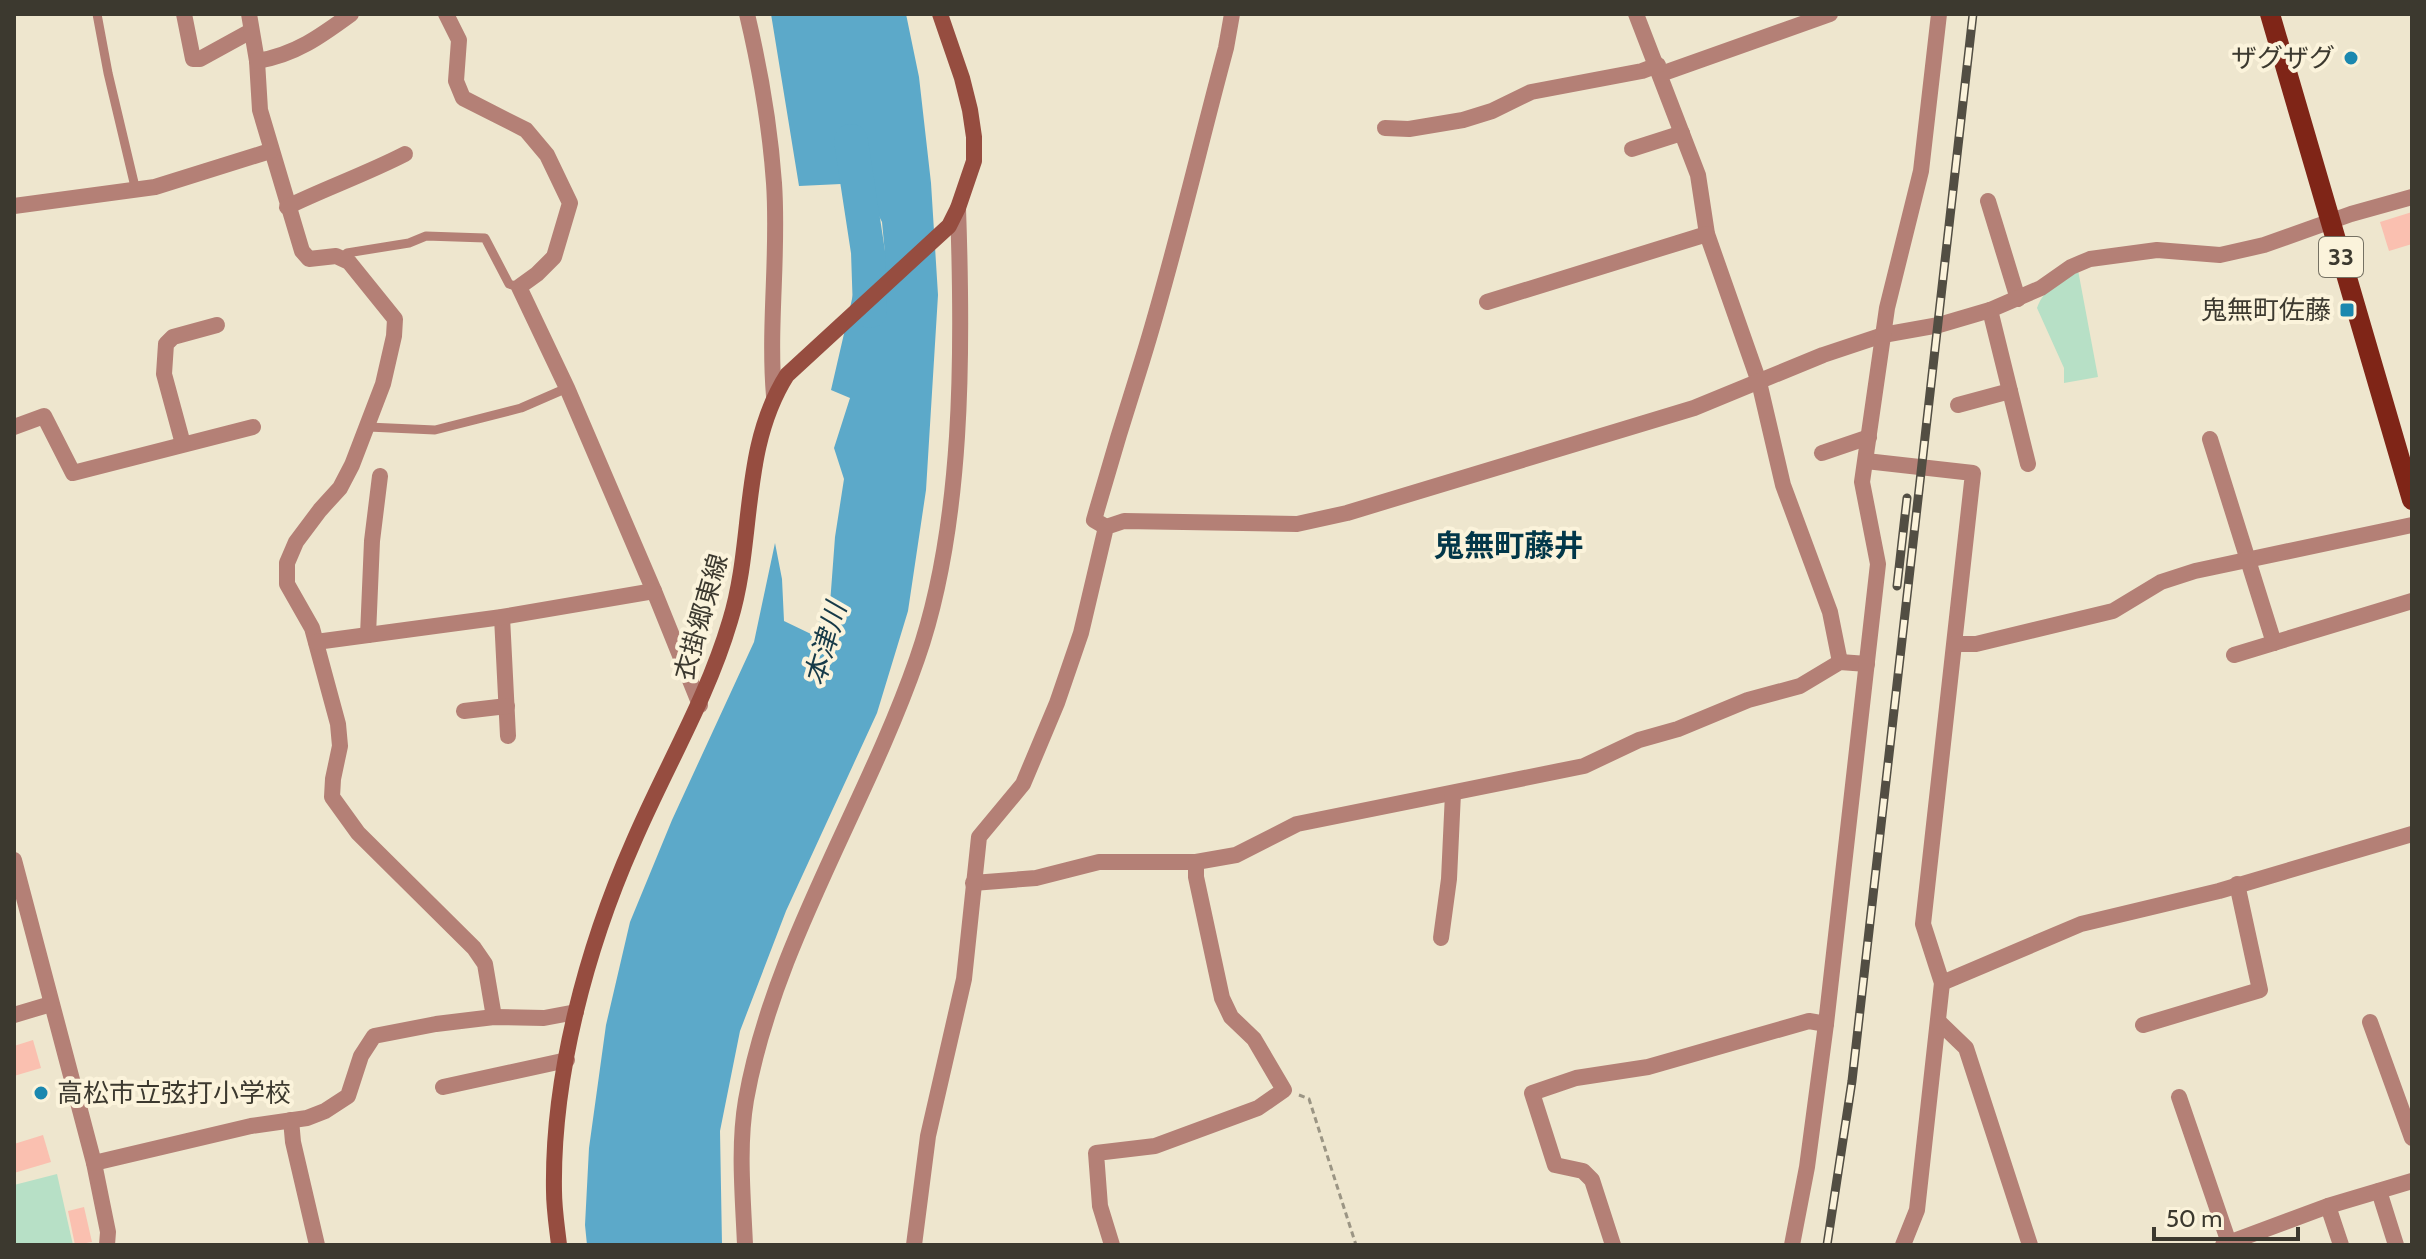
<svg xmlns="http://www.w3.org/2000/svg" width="2426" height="1259" viewBox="0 0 2426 1259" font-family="Cabin,'Noto Sans JP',sans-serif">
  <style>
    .green { fill: #b7e0c6 }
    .water { fill: #5ca9c9 }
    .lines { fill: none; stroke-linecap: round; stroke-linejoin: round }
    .river { stroke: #5ca9c9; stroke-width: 34 }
    .building { fill: #fac0b0 }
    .path { stroke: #9b9584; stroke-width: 3; stroke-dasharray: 6 4; stroke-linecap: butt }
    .lane { stroke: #b48076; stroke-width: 9 }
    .street { stroke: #b48076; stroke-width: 16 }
    .secondary { stroke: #964d40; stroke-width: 16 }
    .primary { stroke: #7f2517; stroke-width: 20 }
    .rail-casing { stroke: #524e43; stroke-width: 9 }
    .rail { stroke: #fbf3db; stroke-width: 6; stroke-dasharray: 18; stroke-linecap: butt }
    .poi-dot { fill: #1b88af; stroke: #fbf3db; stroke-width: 3 }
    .labels { text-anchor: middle; stroke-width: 8; stroke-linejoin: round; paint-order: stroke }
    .shield { fill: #fbf3db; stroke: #757163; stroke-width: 2 }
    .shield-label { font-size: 24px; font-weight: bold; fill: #3c392f }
    .poi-label { font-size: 26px; fill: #3c392f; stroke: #fbf3db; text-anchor: end }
    .street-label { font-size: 26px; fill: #3c392f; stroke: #fbf3db }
    .water-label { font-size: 28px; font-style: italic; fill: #163a48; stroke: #fbf3db }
    .quarter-label { font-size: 30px; font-weight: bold; fill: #023749; stroke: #fbf3db }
  </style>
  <rect width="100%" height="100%" fill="#eee6ce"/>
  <g class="green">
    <path d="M2078,270L2098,377L2064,383V368L2037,308C2044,288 2061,280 2078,270Z"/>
    <path d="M57,1174L73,1245H14V1185Z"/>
  </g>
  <path class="water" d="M771,14H906L919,77L931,183L938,295L926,490L908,611L877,713L786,911L740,1031L720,1131L722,1245H587L585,1225L589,1148L606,1025L630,922L672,820L754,642L775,543L782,579L784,621L811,634L830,604L835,537L844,479L834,448L850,398L831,390L858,273L885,254L882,222L865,189L841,184L799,186Z"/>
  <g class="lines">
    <path class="river" d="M851,141L868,252L870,311"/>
  </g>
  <g class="building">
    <path d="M2412,212V244L2389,251L2380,222Z"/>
    <path d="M33,1040L41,1068L14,1076V1046Z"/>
    <path d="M43,1135L51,1162L14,1173V1144Z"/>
    <path d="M84,1207L92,1242L75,1245L68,1211Z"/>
  </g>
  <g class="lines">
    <path class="path" d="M1299,1095L1309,1099L1356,1245"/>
    <g class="lane">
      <path d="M97,14L108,73L136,191"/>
      <path d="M342,258L347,253L409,243L426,236L485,238L509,284L519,287"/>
      <path d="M368,427L435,430L521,408L567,388"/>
    </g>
    <g class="street">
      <path d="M184,14L193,59H200L251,31"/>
      <path d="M249,14L257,61L260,110L302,251L309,259L336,256L349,262L395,319L394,336L383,384L352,465L340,488L320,510L296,542L287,563V584L312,628L338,724L340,746L333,779L332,797L358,833L474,948L485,964L494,1017"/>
      <path d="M446,14L459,40L456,81L463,98L526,130L547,155L570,203L554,257L537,274L519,287L567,388L654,591L700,705"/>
      <path d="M747,14C760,69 770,126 774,183C779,254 768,325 774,396"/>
      <path d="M1636,14L1698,175L1707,234L1759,382L1783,485L1830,612L1840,662"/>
      <path d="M257,61C295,55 321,36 351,14"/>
      <path d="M1661,74L1830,14"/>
      <path d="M1385,128L1409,129L1463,120L1492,111L1531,92L1642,71L1658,65"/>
      <path d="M1632,149L1682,133"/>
      <path d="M1988,201L2018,299"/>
      <path d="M14,206L155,187L270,151"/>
      <path d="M287,207C326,188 366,174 405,154"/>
      <path d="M1487,302L1707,234"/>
      <path d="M1990,310L2028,464"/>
      <path d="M1958,405L2010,391"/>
      <path d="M14,427L44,416L73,473L253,427"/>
      <path d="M2210,439L2274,643"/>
      <path d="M183,444L164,374L166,344L173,337L217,325"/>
      <path d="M1822,453L1869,437"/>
      <path d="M1866,461L1973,473L1923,924L1942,983L1917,1210L1903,1245"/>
      <path d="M1106,527L1094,520C1109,467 1125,414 1142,361C1174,258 1198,152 1226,48L1232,14"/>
      <path d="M502,617L508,736"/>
      <path d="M368,635L372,541L380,476"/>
      <path d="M316,642L502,617L654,591"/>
      <path d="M1955,644H1976L2113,611L2161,582L2195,571L2412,525"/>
      <path d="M2234,655L2412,601"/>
      <path d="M464,711L507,706"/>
      <path d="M14,860L94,1163L108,1232L107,1245"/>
      <path d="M973,883L1036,878L1099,862H1196L1236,855L1297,824L1584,766L1639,740L1678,729L1748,700L1800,686L1840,662L1867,664"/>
      <path d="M1441,938L1449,879L1453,793"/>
      <path d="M1942,983L2081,924L2219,891L2412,834"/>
      <path d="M14,1015L51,1004"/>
      <path d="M1939,1022L1966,1048L2030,1245"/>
      <path d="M2370,1022L2412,1138"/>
      <path d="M2143,1025L2260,990L2237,884"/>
      <path d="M443,1087L567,1060"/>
      <path d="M2179,1097L2229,1243"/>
      <path d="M291,1120L293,1142L317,1245"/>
      <path d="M94,1163L251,1126L307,1118L325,1111L348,1096L361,1056L374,1036L436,1024L494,1017L544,1018L576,1012"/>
      <path d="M2379,1191L2396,1245"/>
      <path d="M2328,1206L2341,1245"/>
      <path d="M745,1245C743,1197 738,1147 746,1100C773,947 866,806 917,659C964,525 963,350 958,208"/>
      <path d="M914,1245L928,1136L964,979L979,837L1023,784L1057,703L1081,633L1106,527L1124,521L1297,524L1347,513L1694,408L1823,355L1883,335L1939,325L1990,310L2041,288L2071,267L2090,259L2157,250L2220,255L2264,245L2351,214L2412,197"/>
      <path d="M1112,1245L1100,1206L1096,1153L1155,1146L1258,1108L1284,1090L1254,1039L1231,1017L1222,998L1196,877V862"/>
      <path d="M1613,1245L1592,1180L1583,1171L1555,1165L1532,1093L1576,1078L1648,1067L1809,1021L1826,1024"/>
      <path d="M1792,1245L1807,1167L1826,1024L1878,564L1862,482L1887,308L1921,171L1939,14"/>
      <path d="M2223,1245L2328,1206L2412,1181"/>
    </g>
    <path class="secondary" d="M559,1245C557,1227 554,1209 554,1191C552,1076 587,947 633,843C665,768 707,699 730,621C755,540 740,449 787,375L949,226L958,208L974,161V137L970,110L962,78L940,14"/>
    <path class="primary" d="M2270,14L2412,500"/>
    <g class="rail-casing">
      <g id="rail">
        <path d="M1897,586L1907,498"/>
        <path d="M1827,1245L1852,1081L1973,14"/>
      </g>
    </g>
    <use href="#rail" class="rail"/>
  </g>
  <g class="poi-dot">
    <circle cx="2351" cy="58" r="8"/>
    <rect x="2339" y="302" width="16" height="16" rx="4"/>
    <circle cx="41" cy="1093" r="8"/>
  </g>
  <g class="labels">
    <rect class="shield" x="2319" y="237" width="44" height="40" rx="6"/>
    <g class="shield-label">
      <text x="2341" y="265">33</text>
    </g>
    <g class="poi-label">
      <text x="2335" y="67">ザグザグ</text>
      <text x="2331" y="319">鬼無町佐藤</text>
      <text x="57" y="1102" text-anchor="start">高松市立弦打小学校</text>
    </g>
    <g class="street-label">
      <text transform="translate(701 617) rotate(-74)" y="9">衣掛郷東線</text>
    </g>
    <g class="water-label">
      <text transform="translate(825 644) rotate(-74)" y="10">本津川</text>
    </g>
    <g class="quarter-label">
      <text x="1509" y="556">鬼無町藤井</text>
    </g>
  </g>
  <rect width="2426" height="1259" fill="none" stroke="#3c392f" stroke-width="32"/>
  <path d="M2154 1227v12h144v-12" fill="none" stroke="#3c392f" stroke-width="4"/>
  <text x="2166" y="1227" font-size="24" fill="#3c392f" stroke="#fbf3db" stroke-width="6" paint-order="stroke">50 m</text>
</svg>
